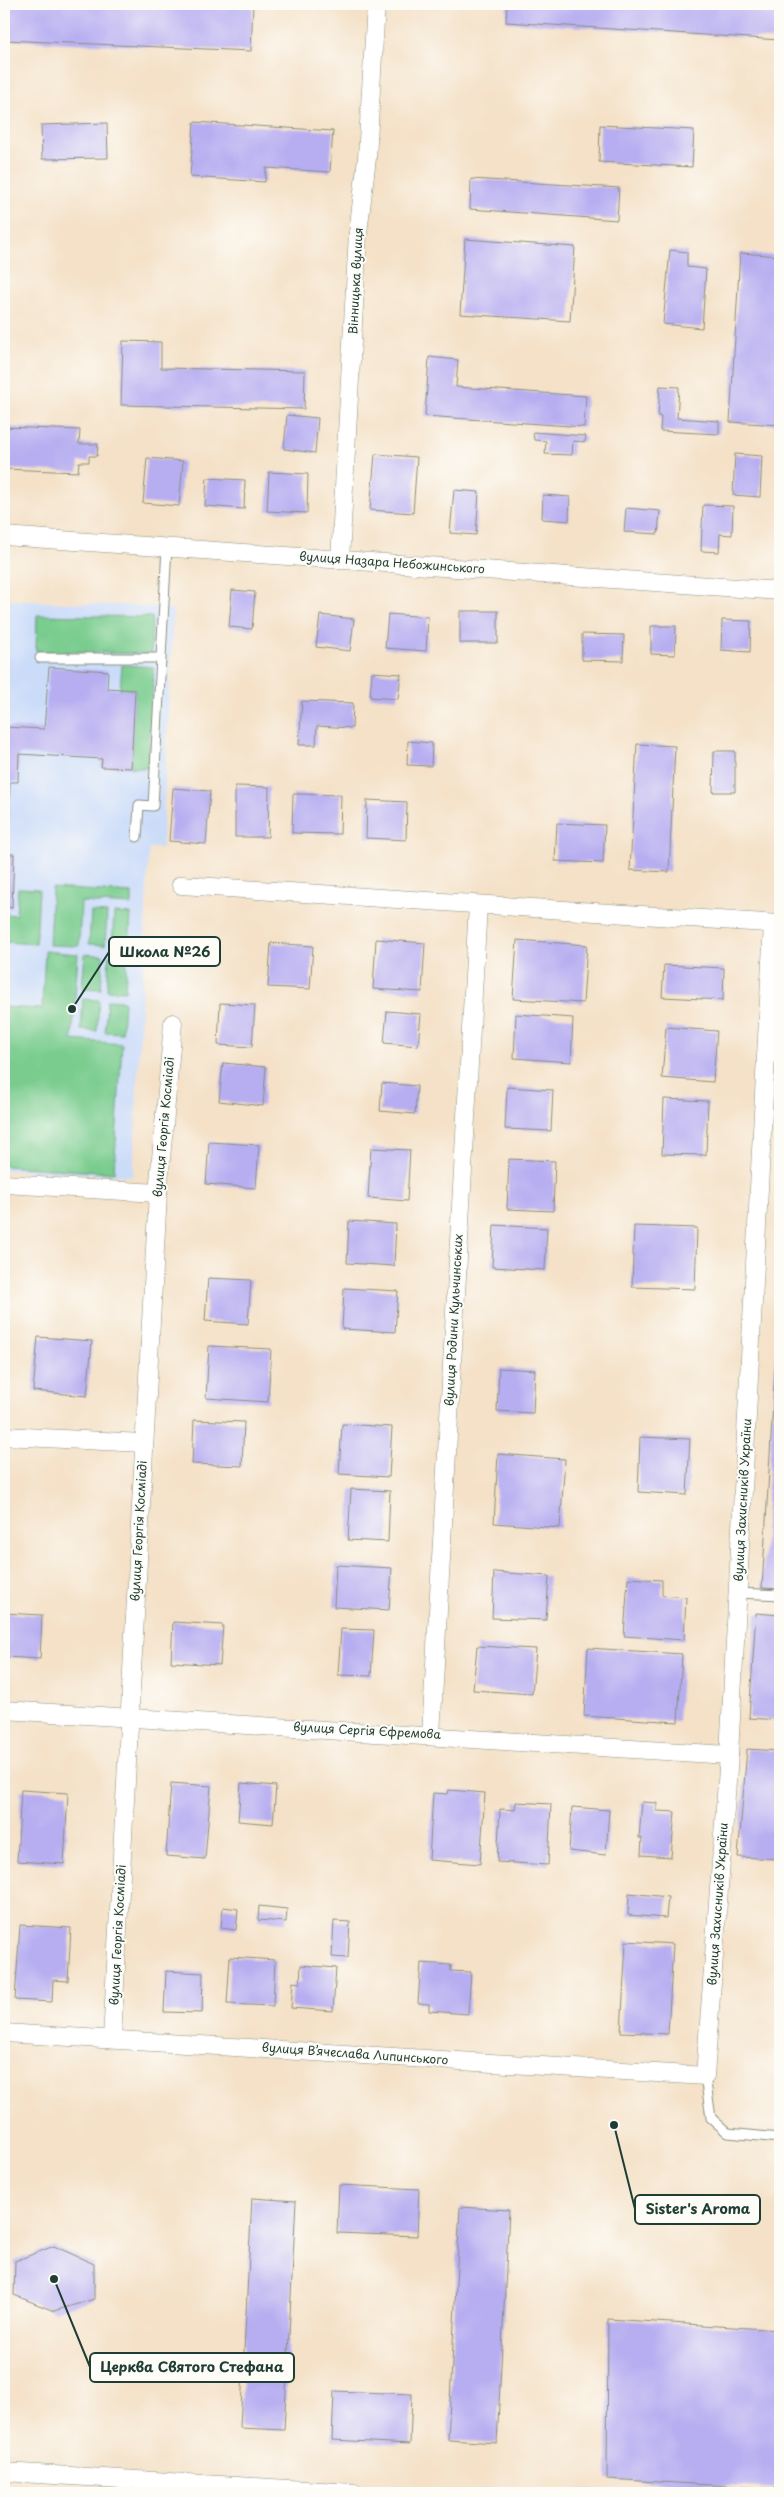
<svg xmlns="http://www.w3.org/2000/svg" width="784" height="2497" viewBox="0 0 784 2497" font-family="'Playpen Sans',sans-serif">
  <style>
    .built { fill: #cbdcf9 }
    .green { fill: #79cc8e; stroke: #4c8461 }
    .building { fill: #b7aef1 }
    .lines { fill: none; stroke-linecap: round; stroke-linejoin: round }
    .lane-casing { stroke: #8a8f7e; stroke-width: 11 }
    .street-casing { stroke: #8a8f7e; stroke-width: 19 }
    .lane { stroke: #fff; stroke-width: 9 }
    .street { stroke: #fff; stroke-width: 18 }
    .labels { text-anchor: middle; stroke-width: 4; stroke-linejoin: round; paint-order: stroke }
    .street-label { font-size: 12px; fill: #1f3d34; stroke: #fdfcf7 }
    .leader { fill: none; stroke: #1f3d34; stroke-width: 2 }
    .callout-dot { fill: #1f3d34; stroke: #fdfcf7; stroke-width: 2 }
    .callout { fill: #fdfcf7; stroke: #1f3d34; stroke-width: 2 }
    .callout-label { font-size: 14px; text-anchor: middle; font-weight: bold; fill: #1f3d34 }
  </style>
  <rect width="100%" height="100%" fill="#fdfcf7"/>
  <filter id="ink" filterUnits="userSpaceOnUse"><feTurbulence type="fractalNoise" baseFrequency=".02" numOctaves="2"/><feDisplacementMap in="SourceGraphic" scale="10" xChannelSelector="R" yChannelSelector="G"/><feConvolveMatrix kernelMatrix="1 2 1 2 8 2 1 2 1" color-interpolation-filters="sRGB"/></filter>
  <filter id="wash" filterUnits="userSpaceOnUse"><feTurbulence type="fractalNoise" baseFrequency=".0096" numOctaves="4" result="noise"/><feDisplacementMap in="SourceGraphic" scale="20" xChannelSelector="R" yChannelSelector="G"/><feGaussianBlur stdDeviation="1.12" result="paint"/><feColorMatrix in="noise" values="0 0 0 0 0 0 0 0 0 0 0 0 0 0 0 0 0 1.4 0 .05"/><feComposite in="paint" operator="in"/></filter>
  <g filter="url(#wash)">
    <rect width="100%" height="100%" fill="#f4e1c7"/>
    <path class="built" d="M4,600L163,607L173,611L162,848H149L133,1176L4,1170Z"/>
    <g class="green">
      <path d="M37,615L152,617L151,654L36,651Z"/>
      <path d="M122,665L154,667L148,768H131L135,690L120,689Z"/>
      <path d="M18,888L39,889L36,944L4,942V914L16,915Z"/>
      <path d="M52,888L132,893V905L81,902L79,946L49,945Z"/>
      <path d="M91,912L107,913L105,945L89,944Z"/>
      <path d="M114,913L131,914L129,947L112,946Z"/>
      <path d="M45,951L78,954L72,1040L122,1044L114,1173L4,1166V1007L42,1009Z"/>
      <path d="M85,954L103,955L101,989L82,988Z"/>
      <path d="M109,955L127,956L125,991L107,990Z"/>
      <path d="M83,999L99,1000L97,1031L81,1030Z"/>
      <path d="M107,1000L124,1001L122,1033L105,1032Z"/>
    </g>
    <g id="blocks">
      <g class="building">
        <path d="M4,4H253L251,51L4,40Z"/>
        <path d="M507,4H780V40L506,22Z"/>
        <path d="M194,122L333,131L330,172L266,168L265,182L190,177Z"/>
        <path d="M107,123L108,158L42,159L41,125Z"/>
        <path d="M600,125L694,130L692,167L599,162Z"/>
        <path d="M471,179L619,188L617,220L470,209Z"/>
        <path d="M465,239L575,247L570,321L460,314Z"/>
        <path d="M670,250L687,252V267L706,269L702,328L663,324Z"/>
        <path d="M740,253L780,256V425L730,422Z"/>
        <path d="M123,341L161,342V368L305,371L304,409L121,405Z"/>
        <path d="M429,357L458,360L456,387L586,396L584,427L425,416Z"/>
        <path d="M660,386L679,387L677,418L719,421V434L660,431L661,417L658,416Z"/>
        <path d="M287,415L318,418L315,453L284,449Z"/>
        <path d="M4,427L80,430L79,444H98L97,456H89V462H79L78,472L4,469Z"/>
        <path d="M533,432L586,436L585,442L573,441L572,455L545,454L546,441L534,440Z"/>
        <path d="M375,454L417,457L413,513L370,510Z"/>
        <path d="M735,454L762,456L760,497L733,495Z"/>
        <path d="M147,458L183,461L179,506L143,503Z"/>
        <path d="M269,472L308,474L307,513L267,511Z"/>
        <path d="M207,478L245,480L244,509L205,506Z"/>
        <path d="M454,490L479,492L476,535L450,533Z"/>
        <path d="M543,495L570,497L569,521L542,519Z"/>
        <path d="M703,505L733,506L732,535L720,534L719,552L701,551Z"/>
        <path d="M626,508L660,511L658,534L624,532Z"/>
        <path d="M232,590L255,592L252,629L229,627Z"/>
        <rect x="460" y="611" width="38" height="32"/>
        <path d="M388,614L428,617L426,651L385,648Z"/>
        <path d="M320,615L354,619L350,651L316,647Z"/>
        <path d="M722,620L751,621L750,652L721,650Z"/>
        <path d="M651,626H676L675,655L651,654Z"/>
        <path d="M582,634L624,635L623,661L582,660Z"/>
        <path d="M49,667L108,671L107,688L135,690L131,768L101,767L102,759L19,754L18,782H10L7,854H14L12,908L4,907V727L44,729Z"/>
        <path d="M372,672L401,674L398,699L370,697Z"/>
        <path d="M302,701L353,703L352,728L317,726L316,745H299Z"/>
        <path d="M408,741L432,743L431,766L407,765Z"/>
        <path d="M637,744L675,746L669,872L630,870Z"/>
        <path d="M714,751H735V792H713Z"/>
        <path d="M235,786L269,787L268,837H235Z"/>
        <path d="M173,788L210,791L206,844L169,841Z"/>
        <path d="M293,794L341,795L340,834L292,833Z"/>
        <path d="M367,800L407,802L406,840L366,838Z"/>
        <path d="M557,823L605,825L603,863L555,861Z"/>
        <path d="M376,939L425,943L422,992L373,989Z"/>
        <path d="M517,940L587,945L583,1003L513,999Z"/>
        <path d="M271,943L313,946L310,989L268,987Z"/>
        <path d="M664,965L724,968L723,1000L662,997Z"/>
        <path d="M220,1003L255,1005L252,1047L218,1045Z"/>
        <path d="M387,1011L421,1014L418,1046L384,1043Z"/>
        <path d="M516,1014L573,1018L571,1062L514,1058Z"/>
        <path d="M666,1027L717,1031L713,1082L662,1078Z"/>
        <path d="M223,1063L266,1067L263,1106L219,1101Z"/>
        <path d="M382,1083L417,1086L415,1114L380,1111Z"/>
        <path d="M507,1087L553,1090L551,1131L505,1129Z"/>
        <path d="M664,1099L708,1101L706,1155L662,1154Z"/>
        <path d="M209,1142L259,1145L256,1188L206,1184Z"/>
        <path d="M371,1148L410,1150L407,1201L368,1198Z"/>
        <path d="M509,1159L555,1161L553,1211L507,1209Z"/>
        <path d="M349,1221L396,1224L394,1266L347,1263Z"/>
        <path d="M494,1225L547,1228L545,1270L492,1267Z"/>
        <path d="M634,1226L697,1228L695,1289L632,1287Z"/>
        <path d="M208,1278L251,1280L248,1324L205,1321Z"/>
        <path d="M344,1288L398,1291L395,1332L342,1329Z"/>
        <path d="M778,1320H780V1589L762,1588Z"/>
        <path d="M38,1337L92,1341L87,1396L33,1391Z"/>
        <path d="M209,1346L271,1349L268,1402L206,1398Z"/>
        <path d="M499,1368L535,1370L533,1413L497,1411Z"/>
        <path d="M194,1420L244,1422L242,1466L192,1464Z"/>
        <path d="M342,1424L392,1427L389,1477L339,1474Z"/>
        <path d="M640,1437L690,1439L687,1495L638,1492Z"/>
        <path d="M498,1454L565,1459L560,1528L494,1523Z"/>
        <path d="M351,1489L390,1491L388,1542L348,1540Z"/>
        <path d="M336,1565L392,1568L389,1610L334,1607Z"/>
        <path d="M494,1572L549,1576L546,1620L492,1618Z"/>
        <path d="M628,1578L662,1580V1595L686,1597L684,1640L624,1636Z"/>
        <path d="M4,1613L42,1615L40,1659L4,1657Z"/>
        <path d="M756,1613L780,1615V1720L749,1718Z"/>
        <path d="M173,1622L223,1625L220,1665L171,1662Z"/>
        <path d="M341,1629L374,1630L371,1676L338,1675Z"/>
        <path d="M477,1646L536,1649L532,1694L473,1690Z"/>
        <path d="M588,1648L682,1654L678,1722L584,1716Z"/>
        <path d="M747,1749L780,1751V1859L738,1857Z"/>
        <path d="M171,1783L211,1786L205,1859L166,1856Z"/>
        <path d="M241,1783L276,1786L273,1824L238,1821Z"/>
        <path d="M21,1790L68,1793L64,1864L17,1861Z"/>
        <path d="M449,1790L485,1793L480,1864L429,1860L433,1793L448,1794Z"/>
        <path d="M516,1802L551,1804L548,1865L497,1862L500,1809L515,1810Z"/>
        <path d="M642,1802L657,1803V1811L675,1812L671,1857L641,1855L642,1838H639Z"/>
        <path d="M572,1807L609,1810L606,1855L569,1851Z"/>
        <path d="M629,1893L668,1897L666,1918L628,1915Z"/>
        <path d="M259,1906L287,1909L286,1922L258,1920Z"/>
        <path d="M223,1907L238,1909L236,1930L221,1928Z"/>
        <path d="M334,1921L350,1922L348,1958L332,1957Z"/>
        <path d="M20,1925L71,1928L68,1981L53,1980L52,2002L15,2000Z"/>
        <path d="M626,1941L673,1944L668,2034L621,2032Z"/>
        <path d="M230,1957L275,1960L273,2006L227,2004Z"/>
        <path d="M421,1963L451,1965L450,1971L471,1972L468,2014L429,2011V2004L418,2003Z"/>
        <path d="M301,1965L336,1968L333,2011L291,2008L293,1982L300,1983Z"/>
        <path d="M166,1971L203,1973L202,2013L164,2012Z"/>
        <path d="M339,2185L419,2189L417,2236L337,2233Z"/>
        <path d="M252,2198L296,2201L284,2430L240,2428Z"/>
        <path d="M460,2207L509,2210L497,2443L448,2440Z"/>
        <path d="M54,2246L94,2264V2299L54,2311L14,2295L15,2261Z"/>
        <path d="M608,2319L780,2330V2489L607,2479Z"/>
        <path d="M334,2391L412,2394L410,2444L332,2440Z"/>
      </g>
    </g>
  </g>
  <g filter="url(#ink)">
    <use href="#blocks" fill-opacity="0" stroke="#8a8f7e" stroke-width="1"/>
    <g class="lines">
      <g class="lane-casing">
        <g id="lane">
          <path d="M40,658H160"/>
          <path d="M137,837L139,805L153,806L167,547"/>
          <path d="M738,1593L780,1595"/>
          <path d="M705,2076L711,2118L728,2133L780,2138"/>
        </g>
      </g>
      <g class="street-casing">
        <g id="street">
          <path d="M4,536L780,591"/>
          <path d="M340,560L358,233L367,158L376,4"/>
          <path d="M181,885L780,924"/>
          <path d="M4,1184L158,1193"/>
          <path d="M4,1436L143,1443"/>
          <path d="M4,1710L729,1755"/>
          <path d="M431,1735L478,905"/>
          <path d="M4,2033L705,2076L729,1755L773,924"/>
          <path d="M112,2039L158,1193L173,1023"/>
          <path d="M4,2472L354,2493"/>
        </g>
      </g>
      <use href="#lane" class="lane"/>
      <use href="#street" class="street"/>
    </g>
  </g>
  <g class="labels">
    <g class="street-label">
      <text transform="translate(356 281) rotate(-87)" y="4">Вінницька вулиця</text>
      <text transform="translate(392 563) rotate(4)" y="4">вулиця Назара Небожинського</text>
      <text transform="translate(164 1127) rotate(-85)" y="4">вулиця Георгія Косміаді</text>
      <text transform="translate(454 1320) rotate(-87)" y="4">вулиця Родини Кульчинських</text>
      <text transform="translate(743 1500) rotate(-87)" y="4">вулиця Захисників України</text>
      <text transform="translate(139 1531) rotate(-87)" y="4">вулиця Георгія Косміаді</text>
      <text transform="translate(367 1731) rotate(3)" y="4">вулиця Сергія Єфремова</text>
      <text transform="translate(718 1904) rotate(-86)" y="4">вулиця Захисників України</text>
      <text transform="translate(118 1935) rotate(-87)" y="4">вулиця Георгія Косміаді</text>
      <text transform="translate(355 2054) rotate(4)" y="4">вулиця Вʼячеслава Липинського</text>
    </g>
  </g>
  <path class="leader" d="M72 1009L109 952M614 2125L635 2209M54 2279L90 2367"/>
  <g class="callout-dot">
    <circle cx="72" cy="1009" r="5"/>
    <circle cx="614" cy="2125" r="5"/>
    <circle cx="54" cy="2279" r="5"/>
  </g>
  <g class="callout">
    <rect x="109" y="937" width="111" height="29" rx="5"/>
    <rect x="635" y="2195" width="125" height="29" rx="5"/>
    <rect x="90" y="2353" width="204" height="29" rx="5"/>
  </g>
  <g class="callout-label">
    <text x="165" y="957">Школа №26</text>
    <text x="698" y="2214">Sister's Aroma</text>
    <text x="192" y="2372">Церква Святого Стефана</text>
  </g>
  <rect width="784" height="2497" fill="none" stroke="#fdfcf7" stroke-width="20"/>
</svg>
